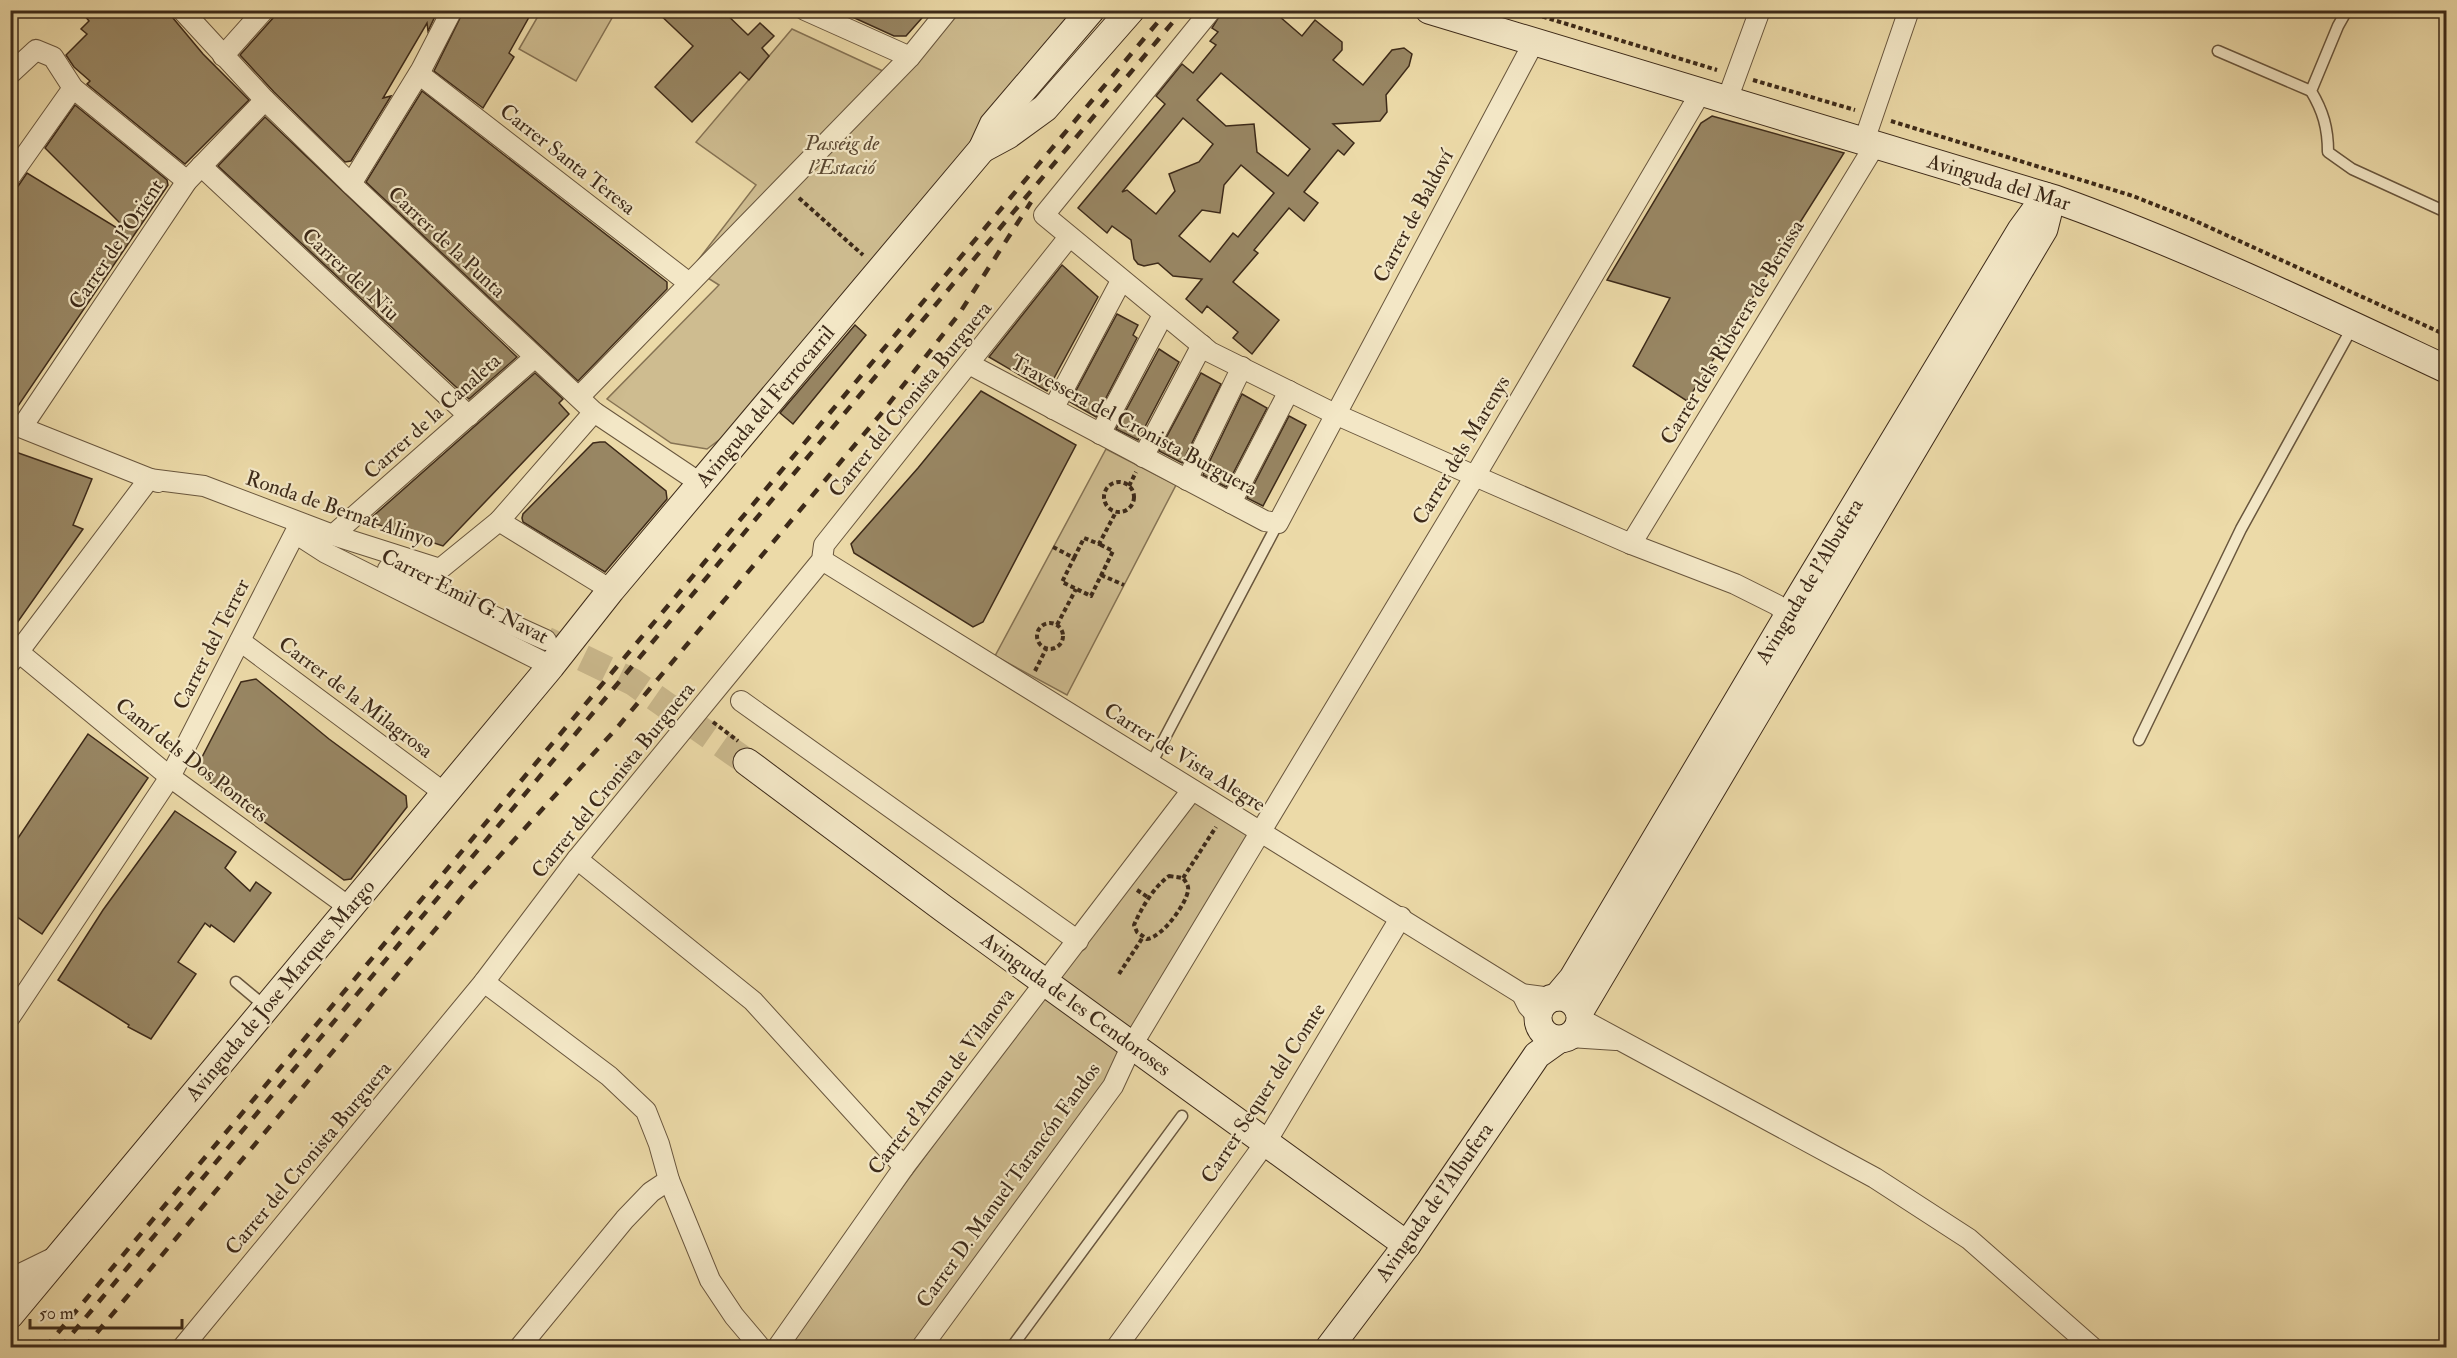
<svg xmlns="http://www.w3.org/2000/svg" width="2457" height="1358" viewBox="0 0 2457 1358" font-family="'IM FELL Double Pica',serif">
  <style>
    .green { fill: #cebc90; stroke: #867354; stroke-width: 1.5 }
    .building { fill: #988663; stroke: #3d2a19; stroke-width: 1.5; fill-rule: evenodd }
    .lines { fill: none; stroke-linecap: round; stroke-linejoin: round }
    .secondary-tunnel { stroke: #c9b78b; stroke-width: 27; stroke-dasharray: 27 14; stroke-linecap: butt }
    .lane-casing { stroke: #69563d; stroke-width: 13 }
    .street-casing { stroke: #69563d; stroke-width: 22 }
    .secondary-casing { stroke: #3d2a19; stroke-width: 29 }
    .path { stroke: #3d2a19; stroke-width: 4; stroke-dasharray: 4.5 3; stroke-linecap: butt }
    .lane { stroke: #f3e7c6; stroke-width: 10 }
    .street { stroke: #f3e7c6; stroke-width: 20 }
    .secondary { stroke: #f3e7c6; stroke-width: 27 }
    .rail { stroke: #3d2a19; stroke-width: 4.5; stroke-dasharray: 10 10; stroke-linecap: butt }
    .labels { text-anchor: middle; stroke-width: 4.5; stroke-linejoin: round; paint-order: stroke }
    .park-label { font-size: 21px; font-style: italic; fill: #5a4731; stroke: #f3e7c6 }
    .street-label { font-size: 21px; fill: #3d2a19; stroke: #f3e7c6 }
  </style>
  <rect width="100%" height="100%" fill="#ecdaa8"/>
  <filter id="stains"><feTurbulence type="fractalNoise" baseFrequency=".00333" numOctaves="4"/><feColorMatrix values="0 0 0 0 .2 0 0 0 0 .09 0 0 0 0 .02 0 0 0 .5 -.17"/></filter>
  <radialGradient id="worn" r=".72"><stop offset=".6" stop-color="#630" stop-opacity="0"/><stop offset="1" stop-color="#630" stop-opacity=".3"/></radialGradient>
  <g class="green">
    <path d="M541,11H616L576,81L519,49Z"/>
    <path d="M959,11H1083L727,434L707,449L671,443L607,399L719,285L692,268L756,185L696,142L792,29L898,78Z"/>
    <path d="M1106,449L1176,485L1067,695L995,656Z"/>
    <path d="M1194,798L1254,833L1132,1037L1054,981Z"/>
    <path d="M1048,989L1125,1047L1109,1084L916,1347L794,1348L788,1343Z"/>
  </g>
  <g class="building">
    <path d="M80,10H170L173,18L203,54L249,100L185,164L87,84L90,81L74,67L66,55L87,34L81,29L89,21Z"/>
    <path d="M276,10H438L428,31L427,23L383,98L391,96L351,161L345,162L274,92L240,55L273,18Z"/>
    <path d="M464,10H533L509,53L514,57L483,108L434,71Z"/>
    <path d="M655,10H722L748,35L760,23L774,36L762,48L769,56L749,80L740,72L692,122L655,87L693,46Z"/>
    <path d="M837,10H929L906,36H894Z"/>
    <path d="M1223,10H1272L1302,36L1315,20L1342,42V50L1333,60L1363,85L1392,50L1404,48L1412,54L1409,66L1386,95L1387,112L1380,121L1333,124L1354,143L1344,155L1338,150L1304,192L1318,203L1304,221L1289,208L1254,250L1258,253L1233,282L1279,320L1252,354L1233,338L1238,332L1207,306L1202,313L1186,299L1202,279L1173,276L1158,263L1144,266L1138,264L1134,259L1131,240L1112,226L1107,233L1078,208L1165,104L1156,96L1182,64L1193,73L1216,45L1210,41L1218,32L1212,28ZM1221,73L1310,149L1288,176L1257,152L1254,124L1226,126L1197,100ZM1183,118L1213,144L1199,162L1169,174L1175,191L1156,214L1127,190L1122,192ZM1241,165L1274,193L1238,237L1233,233L1210,262L1179,236L1202,210L1220,213L1224,185Z"/>
    <path d="M422,91L667,282V289L578,381L366,182Z"/>
    <path d="M75,105L167,180L168,185L14,412L10,411V198L27,173L117,228L120,223L45,148Z"/>
    <path d="M1712,116L1844,153L1687,401L1633,366L1670,298L1607,280L1701,123Z"/>
    <path d="M265,117L517,357L469,399L218,166Z"/>
    <path d="M1062,265L1098,297L1047,391L989,357Z"/>
    <path d="M1117,314L1138,325L1133,335L1137,338L1096,417L1070,402Z"/>
    <path d="M855,325L866,335L793,424L780,413Z"/>
    <path d="M1159,349L1179,362L1138,440L1116,429Z"/>
    <path d="M535,373L563,399L559,403L569,414L443,546L373,523L371,518Z"/>
    <path d="M1201,373L1221,384L1182,463L1159,451Z"/>
    <path d="M981,391L1076,445L983,622L973,627L854,553L851,544L918,468Z"/>
    <path d="M1242,394L1267,408L1226,487L1203,475Z"/>
    <path d="M1289,416L1306,425L1263,506L1247,498Z"/>
    <path d="M600,442H605L666,491L667,499L605,572L523,522L522,518L523,514L593,443Z"/>
    <path d="M10,450L92,479L73,525L83,529L10,633Z"/>
    <path d="M256,679L329,739L406,796L407,807L351,879L344,880L200,775V761L241,682Z"/>
    <path d="M88,734L148,778L42,934L10,912V850Z"/>
    <path d="M175,811L236,852L225,868L250,891L256,882L271,893L234,942L211,925L210,927L205,923L178,962L196,974L151,1039L128,1027L129,1025L58,980L103,910Z"/>
  </g>
  <g class="lines">
    <path class="secondary-tunnel" d="M546,640L633,682L747,762"/>
    <g class="lane-casing">
      <g id="lane">
        <path d="M2347,10L2338,26L2311,91C2323,111 2328,128 2328,152L2352,169L2446,212"/>
        <path d="M2218,51L2311,91"/>
        <path d="M2139,740L2241,529L2353,326"/>
        <path d="M1151,764L1278,523"/>
        <path d="M236,982L266,1007"/>
        <path d="M1011,1348L1182,1116"/>
      </g>
    </g>
    <g class="street-casing">
      <g id="street">
        <path d="M182,10L265,100L351,184L594,412L700,483"/>
        <path d="M805,10L910,57"/>
        <path d="M1211,10L1044,215L1210,352L1335,414L1475,476L1631,544L1735,584L1777,605L1796,623"/>
        <path d="M223,56L264,10"/>
        <path d="M10,74L36,50L53,57L73,88L187,181"/>
        <path d="M419,74L689,283"/>
        <path d="M1727,100L1760,10"/>
        <path d="M1864,141L1909,10"/>
        <path d="M201,166L469,416"/>
        <path d="M10,177L73,88"/>
        <path d="M351,184L421,70L452,10"/>
        <path d="M969,364L1265,521L1278,523L1534,42"/>
        <path d="M579,397L910,57L948,10"/>
        <path d="M1053,409L1121,281"/>
        <path d="M10,423L158,482"/>
        <path d="M22,427L187,181L265,100"/>
        <path d="M1100,434L1163,315"/>
        <path d="M1143,457L1202,345"/>
        <path d="M1187,480L1242,367"/>
        <path d="M1231,503L1289,391"/>
        <path d="M499,521L611,590"/>
        <path d="M333,535L535,357"/>
        <path d="M1631,544L1875,145"/>
        <path d="M822,560L1522,994L1551,998"/>
        <path d="M388,569L546,640"/>
        <path d="M240,641L443,792"/>
        <path d="M10,645L170,777L349,907"/>
        <path d="M10,663L149,479L204,486L333,535L440,569L499,521L594,412"/>
        <path d="M741,701L1078,941"/>
        <path d="M577,859L753,1001L904,1167"/>
        <path d="M484,982L609,1076L646,1111L659,1144L669,1180L710,1280L734,1316L761,1348"/>
        <path d="M1522,994L1528,1006L1538,1017"/>
        <path d="M10,1017L170,777L295,533L326,553L551,666"/>
        <path d="M1581,1019L1875,1178L1969,1239L2093,1348"/>
        <path d="M1570,1037L1616,1040"/>
        <path d="M10,1279L51,1259"/>
        <path d="M182,1348L484,982L577,859L822,560L824,545L1069,237"/>
        <path d="M519,1348L625,1219L651,1192L669,1180"/>
        <path d="M777,1348L904,1167L1192,790"/>
        <path d="M921,1348L1113,1086L1132,1045L1475,476L1701,92"/>
        <path d="M1116,1348L1266,1142L1401,917"/>
      </g>
    </g>
    <g class="secondary-casing">
      <g id="secondary">
        <path d="M1429,10L2055,199C2189,247 2318,309 2446,369"/>
        <path d="M982,149L1008,135L1045,108L1131,10"/>
        <path d="M747,762L944,909L1407,1245"/>
        <circle cx="1559" cy="1018" r="21"/>
        <path d="M1557,997L1573,978L1788,616L2021,230L2045,197"/>
        <path d="M1580,1011L2044,229L2049,209L2045,196"/>
        <path d="M10,1315L551,666L611,590L982,149L993,125L1091,10"/>
        <path d="M1329,1348L1407,1245L1537,1055L1558,1040"/>
      </g>
    </g>
    <g class="path">
      <path d="M1521,10L1717,70"/>
      <path d="M1753,80L1855,110"/>
      <path d="M1891,121L2133,196L2191,219L2446,335"/>
      <path d="M799,198L863,255"/>
      <circle cx="1119" cy="497" r="15"/>
      <path d="M1129,486L1136,472"/>
      <path d="M1053,547L1074,558L1062,582L1091,596L1113,551L1099,544"/>
      <path d="M1074,558L1084,538L1099,544L1116,512"/>
      <path d="M1101,575L1124,585"/>
      <circle cx="1050" cy="636" r="13"/>
      <path d="M1057,625L1076,589"/>
      <path d="M1035,671L1046,649"/>
      <path d="M713,722L738,741"/>
      <path d="M1169,876L1183,878C1186,882 1189,886 1188,891C1185,906 1162,937 1147,939L1137,932L1134,925C1142,907 1153,888 1169,876Z"/>
      <path d="M1183,878L1216,827"/>
      <path d="M1137,890L1149,898"/>
      <path d="M1119,974L1143,937"/>
    </g>
    <use href="#lane" class="lane"/>
    <use href="#street" class="street"/>
    <use href="#secondary" class="secondary"/>
    <g class="rail">
      <path d="M45,1348L1168,10"/>
      <path d="M60,1348L1183,10"/>
      <path d="M84,1348L470,888L616,729L880,415L959,314L1031,202"/>
    </g>
  </g>
  <g class="labels">
    <g class="park-label">
      <text x="842" y="150">Passeig de<tspan x="842" dy="24">l'Estació</tspan></text>
    </g>
    <g class="street-label">
      <text transform="translate(568 159) rotate(38)" y="7">Carrer Santa Teresa</text>
      <text transform="translate(1999 182) rotate(17)" y="7">Avinguda del Mar</text>
      <text transform="translate(1413 216) rotate(-62)" y="7">Carrer de Baldoví</text>
      <text transform="translate(447 242) rotate(43)" y="7">Carrer de la Punta</text>
      <text transform="translate(116 244) rotate(-56)" y="7">Carrer de l'Orient</text>
      <text transform="translate(351 274) rotate(43)" y="7">Carrer del Niu</text>
      <text transform="translate(1732 332) rotate(-59)" y="7">Carrer dels Riberers de Benissa</text>
      <text transform="translate(910 399) rotate(-51)" y="7">Carrer del Cronista Burguera</text>
      <text transform="translate(765 406) rotate(-50)" y="7">Avinguda del Ferrocarril</text>
      <text transform="translate(432 416) rotate(-42)" y="7">Carrer de la Canaleta</text>
      <text transform="translate(1134 425) rotate(28)" y="7">Travessera del Cronista Burguera</text>
      <text transform="translate(1461 450) rotate(-59)" y="7">Carrer dels Marenys</text>
      <text transform="translate(340 509) rotate(19)" y="7">Ronda de Bernat Alinyo</text>
      <text transform="translate(1809 581) rotate(-59)" y="7">Avinguda de l'Albufera</text>
      <text transform="translate(465 596) rotate(27)" y="7">Carrer Emil G. Navat</text>
      <text transform="translate(211 644) rotate(-63)" y="7">Carrer del Terrer</text>
      <text transform="translate(356 697) rotate(37)" y="7">Carrer de la Milagrosa</text>
      <text transform="translate(1185 757) rotate(32)" y="7">Carrer de Vista Alegre</text>
      <text transform="translate(192 760) rotate(38)" y="7">Camí dels Dos Pontets</text>
      <text transform="translate(613 780) rotate(-51)" y="7">Carrer del Cronista Burguera</text>
      <text transform="translate(280 990) rotate(-50)" y="7">Avinguda de Jose Marques Margo</text>
      <text transform="translate(1076 1004) rotate(36)" y="7">Avinguda de les Cendoroses</text>
      <text transform="translate(941 1081) rotate(-53)" y="7">Carrer d'Arnau de Vilanova</text>
      <text transform="translate(1263 1093) rotate(-57)" y="7">Carrer Sequer del Comte</text>
      <text transform="translate(308 1158) rotate(-50)" y="7">Carrer del Cronista Burguera</text>
      <text transform="translate(1008 1185) rotate(-54)" y="7">Carrer D. Manuel Tarancón Fandos</text>
      <text transform="translate(1434 1202) rotate(-55)" y="7">Avinguda de l'Albufera</text>
    </g>
  </g>
  <rect width="2457" height="1358" fill="none" stroke="#ecdaa8" stroke-width="36"/>
  <rect x="12" y="12" width="2433" height="1334" fill="none" stroke="#3d2a19" stroke-width="3"/>
  <rect x="18" y="18" width="2421" height="1322" fill="none" stroke="#3d2a19" stroke-width="1.5"/>
  <path d="M30 1319v9h152v-9" fill="none" stroke="#3d2a19" stroke-width="3"/>
  <text x="39" y="1319" font-size="18" fill="#3d2a19" stroke="#f3e7c6" stroke-width="4.5" paint-order="stroke">50 m</text>
  <rect width="100%" height="100%" filter="url(#stains)"/>
  <rect width="100%" height="100%" fill="url(#worn)"/>
</svg>
